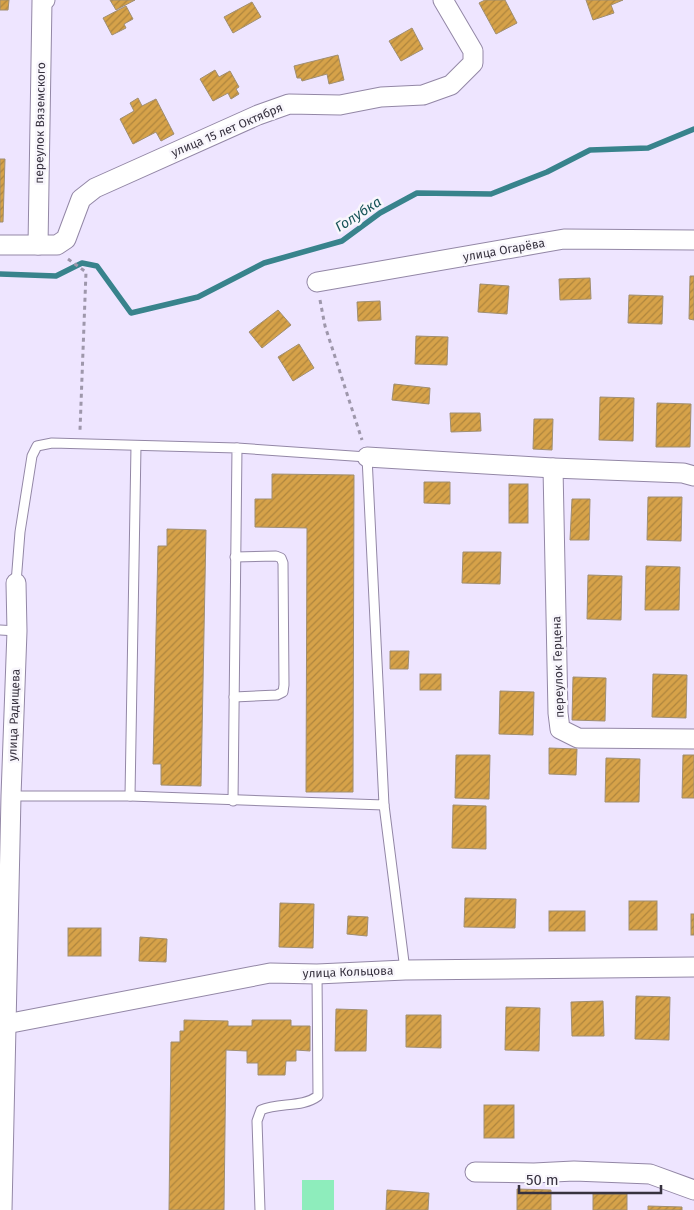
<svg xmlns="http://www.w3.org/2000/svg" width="694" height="1210" viewBox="0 0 694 1210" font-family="'Fira Sans',sans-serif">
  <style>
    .pitch { fill: #8eedbc }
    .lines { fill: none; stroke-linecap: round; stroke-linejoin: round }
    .stream { stroke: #38838c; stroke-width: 5.5 }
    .building { fill: url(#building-hatch); stroke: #a08e71 }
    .lane-casing { stroke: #9387a6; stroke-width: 11 }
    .street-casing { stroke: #9387a6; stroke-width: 21 }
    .path { stroke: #9e97ab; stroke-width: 3; stroke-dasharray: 4 4; stroke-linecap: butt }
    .lane { stroke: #fff; stroke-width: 9 }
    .street { stroke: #fff; stroke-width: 19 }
    .labels { text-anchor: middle; stroke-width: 5; stroke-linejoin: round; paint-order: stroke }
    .street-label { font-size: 12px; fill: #37323f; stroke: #f8f6fc }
    .water-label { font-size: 14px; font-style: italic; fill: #175458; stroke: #f8f6fc }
  </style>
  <defs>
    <pattern id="building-hatch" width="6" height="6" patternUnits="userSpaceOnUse" patternTransform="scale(1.25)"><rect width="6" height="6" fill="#d6a249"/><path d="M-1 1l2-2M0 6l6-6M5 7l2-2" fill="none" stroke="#ae853e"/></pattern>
  </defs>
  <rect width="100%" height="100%" fill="#eee5ff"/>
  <rect class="pitch" x="302" y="1180" width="32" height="30"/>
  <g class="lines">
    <path class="stream" d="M0,274L56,276L82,263L97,266L131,313L198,297L264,263L342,241L380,213L417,193L491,194L547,172L590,150L648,148L694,129"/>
  </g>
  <g class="building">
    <path d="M0,0H9L8,10H0Z"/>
    <path d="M110,0H135L116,10Z"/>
    <path d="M485,0H505L517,23L496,34L479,3Z"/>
    <path d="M586,0H623L611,5L614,13L593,20Z"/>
    <path d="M252,2L261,17L233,33L224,17Z"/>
    <path d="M126,6L133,19L124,24L126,28L112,35L103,18Z"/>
    <path d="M412,28L423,49L401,61L389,41Z"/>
    <path d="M338,55L344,80L329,84L327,74L302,81L301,78H297L294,66Z"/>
    <path d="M215,70L219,77L230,71L239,87L236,89L239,94L231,99L228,93L213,101L200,79Z"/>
    <path d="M138,98L142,106L156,99L174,134L161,141L156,132L133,144L120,119L134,111L130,103Z"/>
    <path d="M0,159H5L3,222H0Z"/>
    <path d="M690,276H694V320L689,319Z"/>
    <path d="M590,278L591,299L560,300L559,279Z"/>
    <path d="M480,284L509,286L507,314L478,312Z"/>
    <path d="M629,295L663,296L662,324L628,323Z"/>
    <path d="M380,301L381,320L358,321L357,302Z"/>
    <path d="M278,310L291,325L262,348L249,332Z"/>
    <path d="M416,336L448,337L447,365L415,364Z"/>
    <path d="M299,344L314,368L293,381L278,357Z"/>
    <path d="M394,384L430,388L429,404L392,400Z"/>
    <path d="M600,397L634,398L633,441L599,440Z"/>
    <path d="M657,403L691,404L690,447H656Z"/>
    <path d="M450,413H480L481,431L451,432Z"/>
    <path d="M534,419H553L552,450L533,449Z"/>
    <path d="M272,474L354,475L353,792H306L307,528L255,527V499H272Z"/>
    <path d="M424,482H450V504L424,503Z"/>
    <rect x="509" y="484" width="19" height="39"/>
    <path d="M648,497H682L681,541L647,540Z"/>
    <path d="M572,499H590L589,540H570Z"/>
    <path d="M167,529L206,530L201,786L161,785V764H153L158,546H167Z"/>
    <path d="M463,552H501L500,584L462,583Z"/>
    <path d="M646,566L680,567L679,610H645Z"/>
    <path d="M588,575L622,576L621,620L587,619Z"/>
    <path d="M390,651H409L408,669H390Z"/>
    <rect x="420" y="674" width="21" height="16"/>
    <path d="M653,674L687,675L686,718L652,717Z"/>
    <path d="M573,677L606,678L605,721L572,720Z"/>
    <path d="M500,691L534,692L533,735L499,734Z"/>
    <path d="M549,748L577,749L576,775L549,774Z"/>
    <path d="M456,755H490L489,799L455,798Z"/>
    <path d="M683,755H694V798H682Z"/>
    <path d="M606,758L640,759L639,802H605Z"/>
    <path d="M453,805L486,806V849L452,848Z"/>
    <path d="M465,898L516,899L515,928L464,927Z"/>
    <rect x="629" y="901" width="28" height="29"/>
    <path d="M280,903L314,904L313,948L279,947Z"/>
    <rect x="549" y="911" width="36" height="20"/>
    <rect x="691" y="914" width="3" height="21"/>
    <path d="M348,916L368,917L367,936L347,934Z"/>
    <rect x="68" y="928" width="33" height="28"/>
    <path d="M140,937L167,939L166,962L139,961Z"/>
    <path d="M636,996L670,997L669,1040L635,1039Z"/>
    <path d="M603,1001L604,1036H572L571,1002Z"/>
    <path d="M506,1007L540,1008L539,1051L505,1050Z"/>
    <path d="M336,1009L367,1010L366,1051H335Z"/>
    <path d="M406,1015H441V1048L406,1047Z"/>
    <path d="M184,1020L228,1021V1026H252V1020H291V1026H310V1051L296,1050V1061H286L285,1075H258V1063H247V1051L226,1050L224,1210H169L171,1042H180V1031H184Z"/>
    <rect x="484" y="1105" width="30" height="33"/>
    <path d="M517,1189L551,1190V1210H517Z"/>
    <path d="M387,1190L429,1193L428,1210H386Z"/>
    <rect x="593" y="1194" width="34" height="16"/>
    <path d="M648,1206L682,1207V1210H648Z"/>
  </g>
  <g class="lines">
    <g class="lane-casing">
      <g id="lane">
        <path d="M16,583L20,532L32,456L37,446L52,443L237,448L233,801"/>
        <path d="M0,630L17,631"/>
        <path d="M234,697L277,695L283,692L284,685L283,563L281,558L276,556L235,557"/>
        <path d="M11,796H130L384,805L367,457L237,448"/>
        <path d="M130,796L136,446"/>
        <path d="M384,805L405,970"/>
        <path d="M260,1210L257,1121L261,1110C279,1102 302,1108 318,1096L317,974"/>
      </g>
    </g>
    <g class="street-casing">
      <g id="street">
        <path d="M0,245H57L66,239L81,199L95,188L258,115L289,104L340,105L381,97L423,95L451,85L473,63V51L443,0"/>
        <path d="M38,245L42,1L45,0"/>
        <path d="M317,282L564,239L694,240"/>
        <path d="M367,457L553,468L683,473L694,476"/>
        <path d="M553,468L558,713L560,729L578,738L694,739"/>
        <path d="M6,1024L270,973L317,974L405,970L694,967"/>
        <path d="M475,1172L534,1173L574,1171L650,1174L694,1190"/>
        <path d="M2,1210L11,796L17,631L16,583"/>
      </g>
    </g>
    <g class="path">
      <path d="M68,259L86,272L80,430"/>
      <path d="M320,300L325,326L362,440"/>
    </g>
    <use href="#lane" class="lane"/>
    <use href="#street" class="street"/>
  </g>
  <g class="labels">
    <g class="street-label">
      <text transform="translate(40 123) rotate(-89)" y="4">переулок Вяземского</text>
      <text transform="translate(227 130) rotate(-23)" y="4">улица 15 лет Октября</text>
      <text transform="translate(504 250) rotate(-10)" y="4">улица Огарёва</text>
      <text transform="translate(558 667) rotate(-92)" y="4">переулок Герцена</text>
      <text transform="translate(14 715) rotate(-88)" y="4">улица Радищева</text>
      <text transform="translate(348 972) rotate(-2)" y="4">улица Кольцова</text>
    </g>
    <g class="water-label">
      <text transform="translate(358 214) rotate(-33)" y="5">Голубка</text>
    </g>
  </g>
  <path d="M519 1185v8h142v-8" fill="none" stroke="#37323f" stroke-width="2.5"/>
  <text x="526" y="1185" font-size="15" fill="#37323f" stroke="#f8f6fc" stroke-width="4" paint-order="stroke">50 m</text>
</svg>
